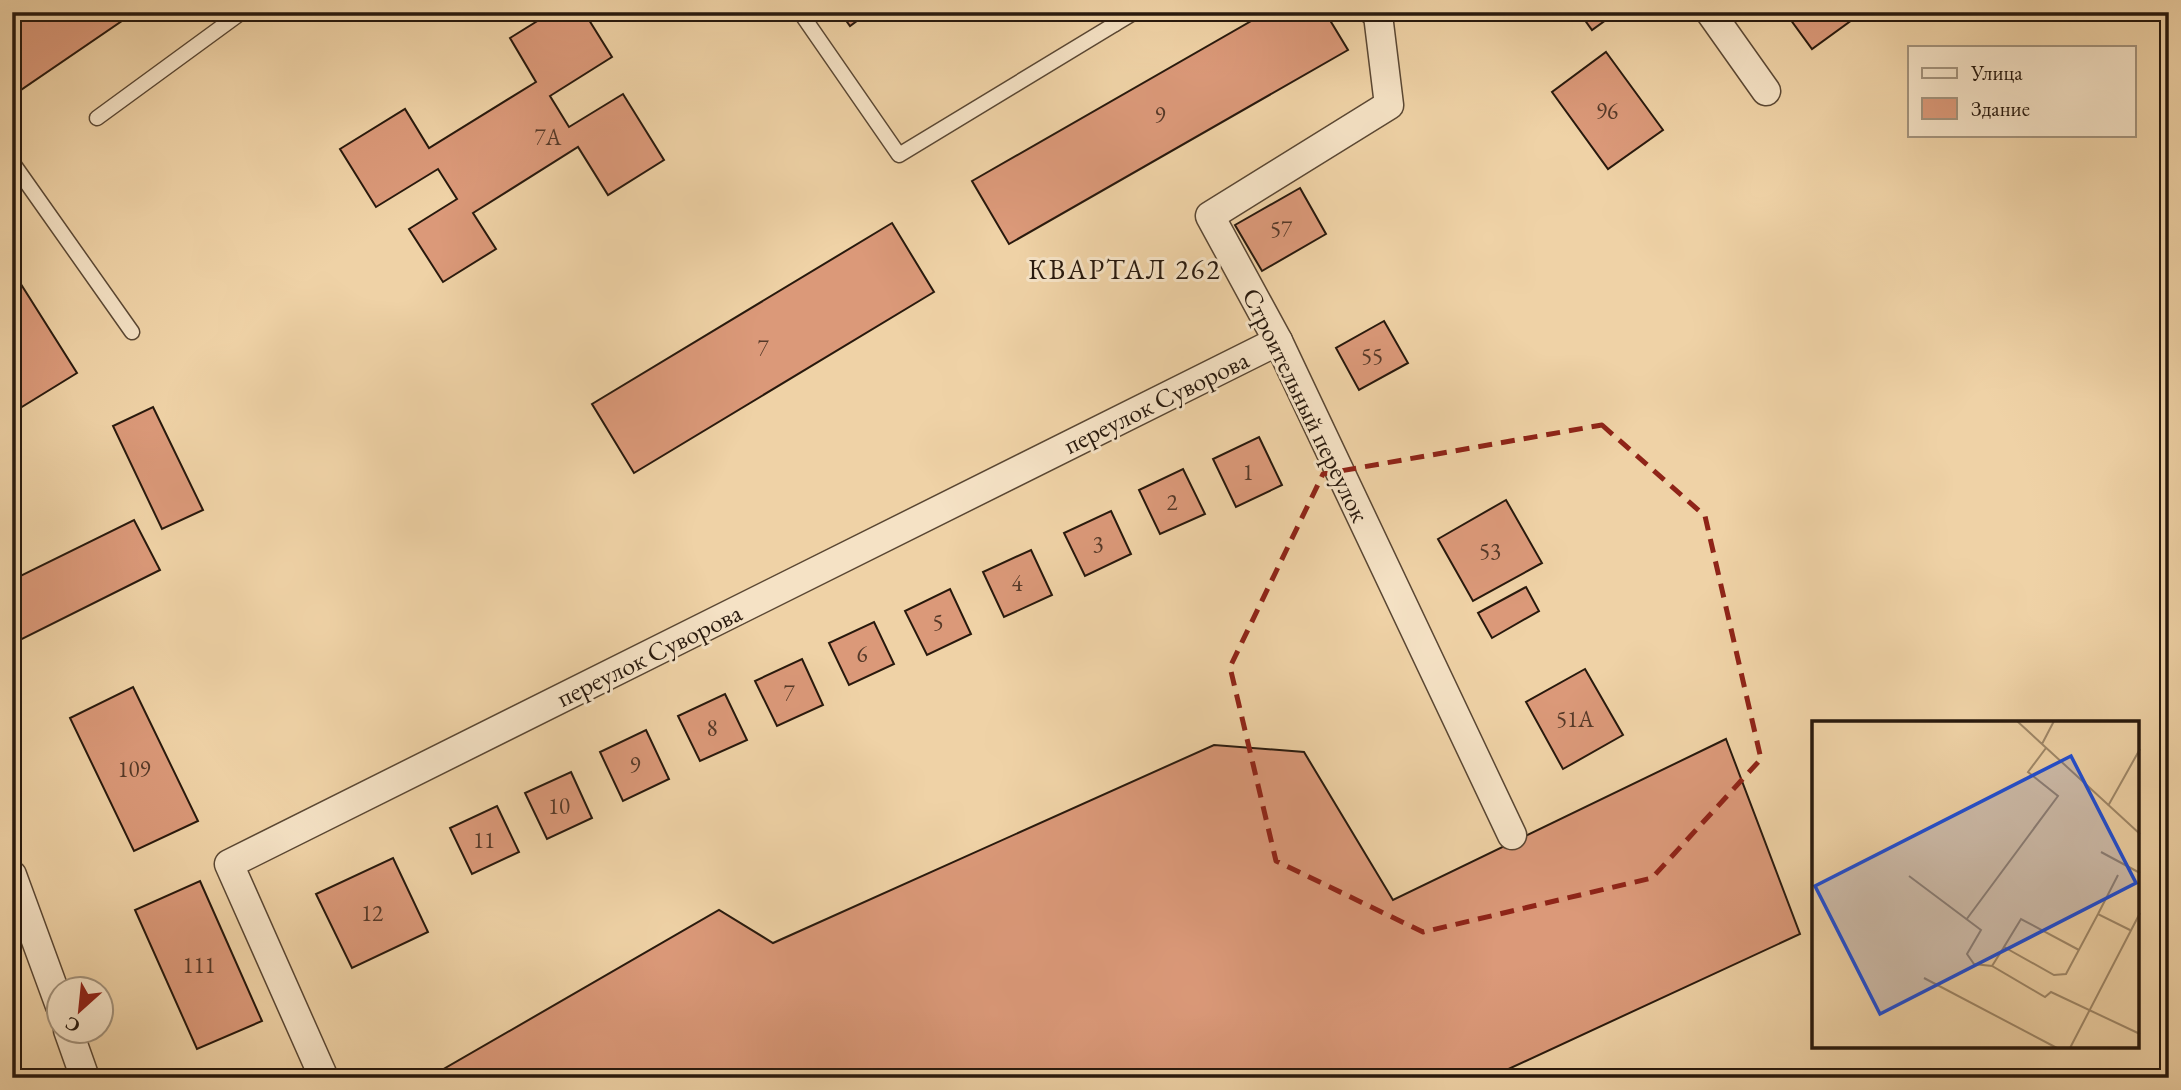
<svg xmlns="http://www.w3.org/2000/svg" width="2181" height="1090" viewBox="0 0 2181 1090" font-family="'EB Garamond',serif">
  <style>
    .building { fill: #db9979; stroke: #28190d; stroke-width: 2 }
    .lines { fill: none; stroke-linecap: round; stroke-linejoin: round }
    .lane-casing { stroke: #5a4733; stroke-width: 17 }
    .street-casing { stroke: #5a4733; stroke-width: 31 }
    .lane { stroke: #f5e2c5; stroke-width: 14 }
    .street { stroke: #f5e2c5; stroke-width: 28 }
    .marked { fill: none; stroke: #8f2418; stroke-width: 5; stroke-dasharray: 14 9; stroke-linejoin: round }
    .labels { text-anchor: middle; stroke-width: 6; stroke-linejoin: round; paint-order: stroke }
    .number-label { font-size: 23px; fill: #553928 }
    .street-label { font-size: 26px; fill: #28190d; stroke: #f5e2c5 }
    .neighbourhood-label { font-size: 28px; letter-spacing: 2px; fill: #28190d; stroke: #f5e2c5 }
    .inset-road { fill: none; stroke: #9f8869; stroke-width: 2 }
    .view { fill: #1d4ed8; fill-opacity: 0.15; stroke: #1d4ed8; stroke-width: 3.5 }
    .inset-edge { fill: none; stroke: #28190d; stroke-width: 3.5 }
  </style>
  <rect width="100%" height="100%" fill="#efd2a6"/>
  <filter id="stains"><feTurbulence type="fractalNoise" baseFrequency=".00286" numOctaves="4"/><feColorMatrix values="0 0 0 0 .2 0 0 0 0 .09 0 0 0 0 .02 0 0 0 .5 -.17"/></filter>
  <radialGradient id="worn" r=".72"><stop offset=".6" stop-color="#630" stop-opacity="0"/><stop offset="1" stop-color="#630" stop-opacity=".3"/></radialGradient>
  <g class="building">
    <path d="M24,12H135L12,96V20Z"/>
    <path d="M552,12H584L612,57L550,96L569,127L623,94L664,160L608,195L578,147L473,213L496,249L443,282L409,229L457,199L438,169L376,207L340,149L405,109L429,148L536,82L510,38Z"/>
    <path d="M840,12H869L850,26Z"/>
    <path d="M1267,12H1325L1348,50L1009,244L972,181Z"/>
    <path d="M1579,12H1617L1592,30Z"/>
    <path d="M1785,12H1863L1812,49Z"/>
    <path d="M1606,52L1663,130L1608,169L1552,92Z"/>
    <path d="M1300,188L1326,234L1262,271L1235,225Z"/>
    <path d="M892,223L934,292L634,473L592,404Z"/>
    <path d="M12,270L77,373L12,413Z"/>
    <path d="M1384,321L1408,363L1359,390L1336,348Z"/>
    <path d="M153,407L203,510L162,529L113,426Z"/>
    <path d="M1259,437L1282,485L1236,507L1213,459Z"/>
    <path d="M1183,469L1205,514L1160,534L1139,490Z"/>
    <path d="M1506,500L1542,563L1473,601L1438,539Z"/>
    <path d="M1111,511L1131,554L1085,576L1064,533Z"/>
    <path d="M134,520L160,570L12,644V580Z"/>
    <path d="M1031,550L1052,595L1004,617L983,572Z"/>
    <path d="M1526,587L1539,611L1492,638L1478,613Z"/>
    <path d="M950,589L971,634L927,655L905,611Z"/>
    <path d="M874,622L894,664L849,685L829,643Z"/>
    <path d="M802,659L823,705L777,726L755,681Z"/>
    <path d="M1585,669L1623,735L1563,769L1526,702Z"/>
    <path d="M133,687L198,821L134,851L70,718Z"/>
    <path d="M725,694L747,740L700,761L678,716Z"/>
    <path d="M646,730L669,779L623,801L600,752Z"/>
    <path d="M1726,739L1800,934L1489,1078H428L719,910L773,943L1214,745L1304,752L1393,900Z"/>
    <path d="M571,772L592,818L547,839L525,793Z"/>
    <path d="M497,806L519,852L472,874L450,828Z"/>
    <path d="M393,858L428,932L352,968L316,894Z"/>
    <path d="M200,881L262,1021L197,1049L135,910Z"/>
  </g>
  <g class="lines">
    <g class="lane-casing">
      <g id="lane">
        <path d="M800,12L899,155L1115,24L1107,12"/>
        <path d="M1115,24L1135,12"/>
        <path d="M97,118L242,12"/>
        <path d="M12,162L132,332"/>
      </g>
    </g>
    <g class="street-casing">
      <g id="street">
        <path d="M1374,12L1378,15L1389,105L1210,216L1278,341L1512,835"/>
        <path d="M1710,12L1766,91"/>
        <path d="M12,875L60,1006"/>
        <path d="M68,1030L85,1078"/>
        <path d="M324,1078L229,864L1278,341"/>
      </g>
    </g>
    <use href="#lane" class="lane"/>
    <use href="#street" class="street"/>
  </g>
  <path class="marked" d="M1602,425L1705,516L1761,759L1652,878L1423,932L1276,861L1230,667L1323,474Z"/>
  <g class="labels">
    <g class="number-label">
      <text x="1607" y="119">96</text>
      <text x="1160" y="123">9</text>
      <text x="548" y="145">7А</text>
      <text x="1281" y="237">57</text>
      <text x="763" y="356">7</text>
      <text x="1372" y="364">55</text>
      <text x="1248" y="480">1</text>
      <text x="1172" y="510">2</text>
      <text x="1098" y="552">3</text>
      <text x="1490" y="559">53</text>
      <text x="1017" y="591">4</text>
      <text x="938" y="630">5</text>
      <text x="862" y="662">6</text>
      <text x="789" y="701">7</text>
      <text x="1575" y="727">51А</text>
      <text x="712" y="736">8</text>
      <text x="635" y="773">9</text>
      <text x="134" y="777">109</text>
      <text x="559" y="814">10</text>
      <text x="484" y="848">11</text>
      <text x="372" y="921">12</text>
      <text x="199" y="973">111</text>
    </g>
    <g class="street-label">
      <text transform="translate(1156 402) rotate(-26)" y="9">переулок Суворова</text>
      <text transform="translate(1306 405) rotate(64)" y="9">Строительный переулок</text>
      <text transform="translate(649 655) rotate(-26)" y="9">переулок Суворова</text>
    </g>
    <g class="neighbourhood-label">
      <text x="1125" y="279">КВАРТАЛ 262</text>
    </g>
  </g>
  <g transform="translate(1812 721)">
    <rect width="327" height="327" fill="#efd2a6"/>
    <path class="inset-road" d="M205,0L328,113M230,23L242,0M296,85L328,28M289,131L328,152M97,155L169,209L155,233L162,243L180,245L233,276L239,271L328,313M286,193L306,154M154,199L246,75L216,51L234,27M267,229L209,198L192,226L242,254L254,253L286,193L318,209M180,245L192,226M112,257L245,327M258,327L328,192"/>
    <path class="view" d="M259,35L324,162L68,293L3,165Z"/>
    <rect width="327" height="327" class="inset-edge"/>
  </g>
  <rect width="2181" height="1090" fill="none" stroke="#efd2a6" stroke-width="42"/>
  <rect x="14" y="14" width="2153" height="1062" fill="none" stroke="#28190d" stroke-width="3.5"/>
  <rect x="21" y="21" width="2139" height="1048" fill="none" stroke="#28190d" stroke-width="2"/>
  <rect x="1908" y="46" width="228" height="91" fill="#f5e2c5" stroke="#a3927b" stroke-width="2"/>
  <rect x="1922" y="68" width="35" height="10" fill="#f5e2c5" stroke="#a3927b" stroke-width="2"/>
  <text x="1971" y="80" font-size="21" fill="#28190d">Улица</text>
  <rect x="1922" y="98" width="35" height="21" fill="#db9979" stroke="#a3927b" stroke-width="2"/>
  <text x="1971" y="116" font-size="21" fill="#28190d">Здание</text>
  <g transform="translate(80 1010) rotate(207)"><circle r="33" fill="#f5e2c5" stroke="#a3927b" stroke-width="2"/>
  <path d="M0-5L12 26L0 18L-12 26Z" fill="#8f2418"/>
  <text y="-10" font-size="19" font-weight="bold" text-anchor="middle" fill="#28190d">С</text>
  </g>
  <rect width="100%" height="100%" filter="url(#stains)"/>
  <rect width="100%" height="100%" fill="url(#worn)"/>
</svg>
